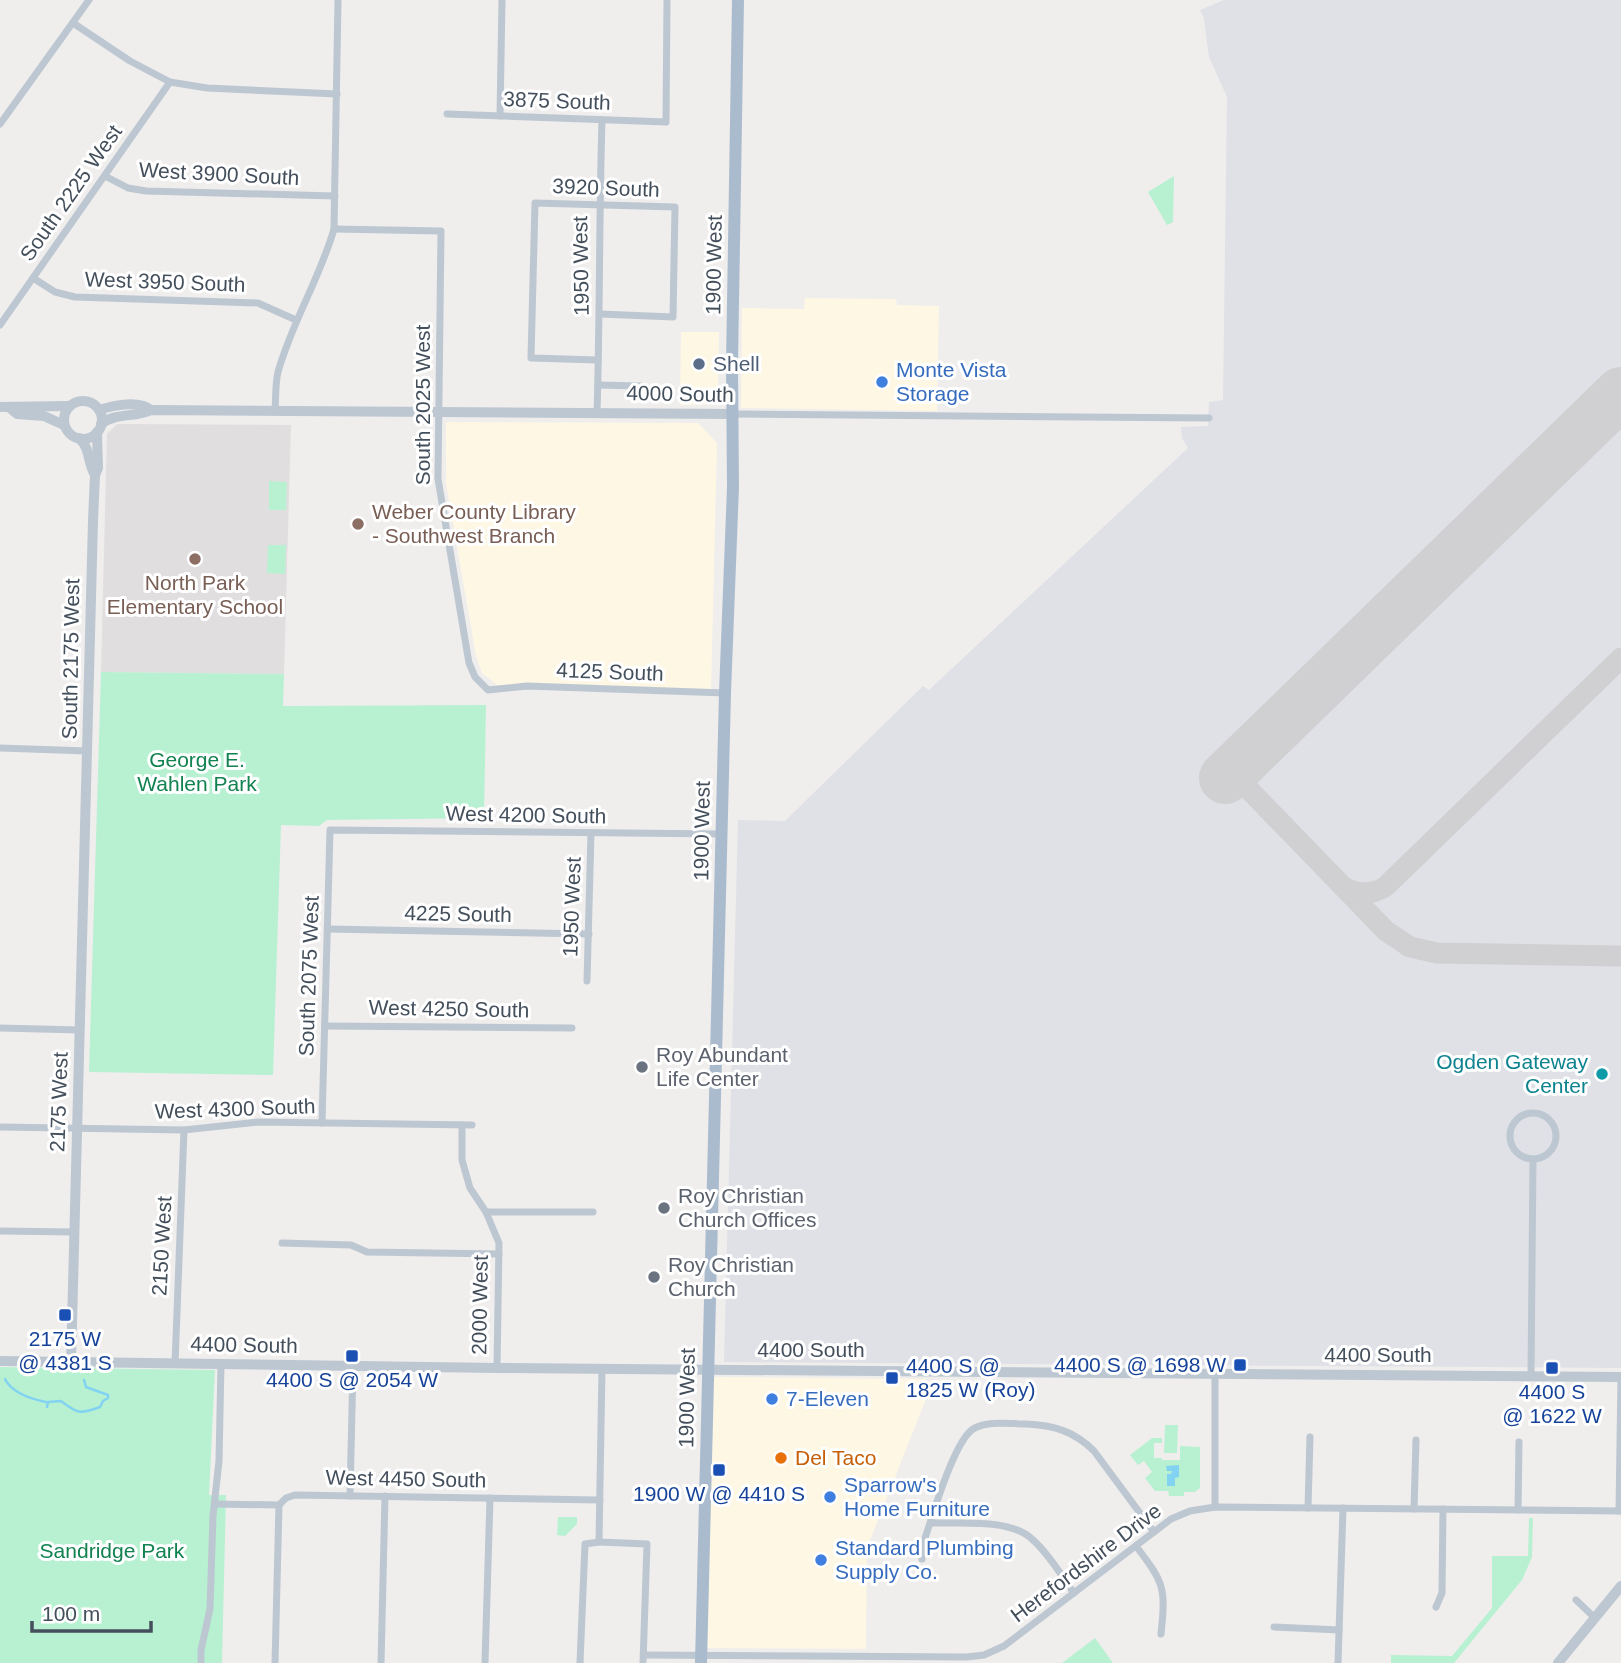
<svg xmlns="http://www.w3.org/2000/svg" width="1621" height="1663" viewBox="0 0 1621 1663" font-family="Helvetica,sans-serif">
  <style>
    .commercial { fill: #fdf7e4 }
    .education { fill: #e1dedf }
    .airport { fill: #dfe1e6 }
    .green { fill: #b8f1d2 }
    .water { fill: #82d3f1 }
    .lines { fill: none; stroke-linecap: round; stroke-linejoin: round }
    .stream { stroke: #82d3f1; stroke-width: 2.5 }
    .taxiway { stroke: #d0d0d2; stroke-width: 21 }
    .runway { stroke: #d0d0d2; stroke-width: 52 }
    .minor { stroke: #bcc7d1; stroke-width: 7 }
    .tertiary { stroke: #bcc7d1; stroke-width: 10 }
    .primary { stroke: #abbbce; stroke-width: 12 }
    .service-dot { fill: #5c6f8a; stroke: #fff; stroke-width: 2.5 }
    .shop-dot { fill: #3f7fe0; stroke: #fff; stroke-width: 2.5 }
    .education-dot { fill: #8d6e63; stroke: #fff; stroke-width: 2.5 }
    .worship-dot { fill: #6b7280; stroke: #fff; stroke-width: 2.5 }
    .culture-dot { fill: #0f9aa8; stroke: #fff; stroke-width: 2.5 }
    .transit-dot { fill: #1a4fb4; stroke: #fff; stroke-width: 2.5 }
    .food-dot { fill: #e8710a; stroke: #fff; stroke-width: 2.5 }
    .labels { text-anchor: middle; stroke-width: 6; stroke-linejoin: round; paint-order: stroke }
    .street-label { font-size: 21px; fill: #444f5c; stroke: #fff }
    .service-label { font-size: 21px; fill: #4e5e75; stroke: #fff; text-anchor: start }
    .shop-label { font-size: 21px; fill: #366cbe; stroke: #fff; text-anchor: start }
    .education-label { font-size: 21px; fill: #785e54; stroke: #fff; text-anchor: start }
    .park-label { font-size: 21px; fill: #118250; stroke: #fff }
    .worship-label { font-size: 21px; fill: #5b616d; stroke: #fff; text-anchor: start }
    .culture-label { font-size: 21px; fill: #0d838f; stroke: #fff; text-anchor: end }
    .transit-label { font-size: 21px; fill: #164399; stroke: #fff }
    .food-label { font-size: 21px; fill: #c56008; stroke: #fff; text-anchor: start }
  </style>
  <rect width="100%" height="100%" fill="#f0eded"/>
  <g class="commercial">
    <path d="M805,298L896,299L897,305L939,306L937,411L741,408L742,308L804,309Z"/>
    <path d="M681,332H719L718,404L680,405Z"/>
    <path d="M446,422L698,423L717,443L711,690L501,688L482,673L476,656L446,484Z"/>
    <path d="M712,1377L926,1379V1399L867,1548L866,1649L705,1648Z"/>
  </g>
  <path class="education" d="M117,424L291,425L284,674L101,672L107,434Z"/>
  <path class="airport" d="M1224,0H1621V1368L724,1362L738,820L785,821L923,686L929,690L1188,448L1182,438L1181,427L1208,426L1209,402L1223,400L1227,97L1209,57L1204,19L1200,10Z"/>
  <g class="green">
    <path d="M1174,176L1173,222L1167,225L1148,192Z"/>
    <path d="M269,481L287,482L286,510H269Z"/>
    <path d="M268,545H286L285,574L267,573Z"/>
    <path d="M101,672L284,674L283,706L486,705L484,818L327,820L319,826L281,825L273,1075L89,1072Z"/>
    <path d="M0,1367L215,1370L209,1495H226L222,1663H0Z"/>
    <path d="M1165,1425H1178L1177,1453H1164Z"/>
    <path d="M1152,1438H1162V1443H1154V1458H1162V1460H1180V1446L1200,1447V1488L1195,1492H1184V1496H1169L1168,1491H1155L1145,1478L1152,1472L1144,1461L1138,1465L1130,1455Z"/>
    <path d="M558,1517H577V1524L565,1536L557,1535Z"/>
    <path d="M1529,1518H1533L1532,1557L1522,1580L1454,1663H1391V1655L1452,1656L1492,1608V1556H1528Z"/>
    <path d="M1095,1638L1113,1663H1062Z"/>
  </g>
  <path class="water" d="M1179,1465V1477L1175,1478V1486H1167V1474H1171L1172,1471H1167L1166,1466Z"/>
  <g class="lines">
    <g class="stream">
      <path d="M5,1379C12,1393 31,1399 46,1402"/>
      <path d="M47,1407L48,1402L61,1401C77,1413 79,1415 100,1407L103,1401L108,1398V1395L86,1387L84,1380"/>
    </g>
    <g class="taxiway">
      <path d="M1232,772L1386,931L1410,947L1437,953L1621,956"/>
      <path d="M1344,887C1358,895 1371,895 1385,887L1621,658"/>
    </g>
    <path class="runway" d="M1225,778L1621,393"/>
    <g class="minor">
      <path d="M73,23L130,61L170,82L207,88L337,94"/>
      <path d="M447,114L666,122L667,0"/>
      <path d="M500,116L502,0"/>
      <path d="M0,124L89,0"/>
      <path d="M105,176L128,188L146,191L335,196"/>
      <path d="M334,229L441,231L438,479L469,663L475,677L488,690L527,686L725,693"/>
      <path d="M33,278L55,292L75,297L258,303L296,320"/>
      <path d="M0,325L170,82"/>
      <path d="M598,360L531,358L535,203L675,207L673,317L600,314"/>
      <path d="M598,385L641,386"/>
      <path d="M275,411C276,398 275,384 278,372C292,322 320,278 334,229L338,0"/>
      <path d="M597,413C600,315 599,218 602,120"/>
      <path d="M733,414L1209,418"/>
      <path d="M0,748L88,751"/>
      <path d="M328,929L589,934"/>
      <path d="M587,981L591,833"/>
      <path d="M325,1026L572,1028"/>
      <path d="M0,1028L80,1030"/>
      <circle cx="1533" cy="1136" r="23"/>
      <path d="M322,1123L330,830L721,834"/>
      <path d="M462,1125V1160L470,1188L486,1212L499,1243L497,1368"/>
      <path d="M0,1127L184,1130L258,1122L472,1125"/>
      <path d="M486,1212H593"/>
      <path d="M0,1231L74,1232"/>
      <path d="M282,1243L351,1245L367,1252L499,1254"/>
      <path d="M175,1364L184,1130"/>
      <path d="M1531,1376L1533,1159"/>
      <path d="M350,1496L353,1366"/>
      <path d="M215,1504L279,1505L286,1498L295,1495L600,1500"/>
      <path d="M1215,1507V1373"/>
      <path d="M1308,1508L1310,1437"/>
      <path d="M1414,1509L1416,1440"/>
      <path d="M1518,1510L1519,1442"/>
      <path d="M1619,1511L1621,1377"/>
      <path d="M931,1523C961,1524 1011,1518 1033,1540C1049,1554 1061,1575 1074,1593"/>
      <path d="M599,1542L647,1544L643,1663"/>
      <path d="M1136,1546C1164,1583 1166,1587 1161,1634"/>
      <path d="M922,1559V1547C931,1522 953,1442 973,1429C987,1420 1010,1424 1026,1424C1053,1425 1074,1431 1094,1451L1154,1532"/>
      <path d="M1576,1600L1595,1618"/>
      <path d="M1436,1607L1442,1593L1443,1509"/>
      <path d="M1274,1627L1339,1630"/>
      <path d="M644,1655L967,1657L984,1655L1004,1646L1171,1519L1190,1511L1215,1507L1621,1511"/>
      <path d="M201,1663V1650L210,1609L213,1516L219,1461L221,1364"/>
      <path d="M275,1663L279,1505"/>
      <path d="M381,1663L385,1496"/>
      <path d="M485,1663L490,1498"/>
      <path d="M580,1663L585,1544L599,1542L602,1368"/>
      <path d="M1338,1663L1343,1508"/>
    </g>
    <g class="tertiary">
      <circle cx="83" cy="420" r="19"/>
      <path d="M0,407L69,406"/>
      <path d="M10,408L17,414L44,416L64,425"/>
      <path d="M99,410C114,405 139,400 151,410"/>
      <path d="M101,424C117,412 135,418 151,410L733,414"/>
      <path d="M79,438C91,449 87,462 95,475"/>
      <path d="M0,1361L497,1368L1621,1377"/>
      <path d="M71,1362L93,521L95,475L98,468L97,432"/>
      <path d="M1558,1663L1621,1586"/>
    </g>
    <path class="primary" d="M701,1663L725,693L733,487L732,364L738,0"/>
  </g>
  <circle class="service-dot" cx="699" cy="364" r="7"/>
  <g class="shop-dot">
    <circle cx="882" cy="382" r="7"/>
    <circle cx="772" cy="1399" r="7"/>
    <circle cx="830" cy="1497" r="7"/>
    <circle cx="821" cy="1560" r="7"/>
  </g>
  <g class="education-dot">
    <circle cx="358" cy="524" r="7"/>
    <circle cx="195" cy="559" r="7"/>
  </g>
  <g class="worship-dot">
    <circle cx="642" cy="1067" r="7"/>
    <circle cx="664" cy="1208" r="7"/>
    <circle cx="654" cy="1277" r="7"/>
  </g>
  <circle class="culture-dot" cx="1602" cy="1074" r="7"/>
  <g class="transit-dot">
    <rect x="58" y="1308" width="14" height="14" rx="3.5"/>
    <rect x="345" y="1349" width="14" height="14" rx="3.5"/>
    <rect x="1233" y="1358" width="14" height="14" rx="3.5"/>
    <rect x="1545" y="1361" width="14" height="14" rx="3.5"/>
    <rect x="885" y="1371" width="14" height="14" rx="3.5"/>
    <rect x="712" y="1463" width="14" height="14" rx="3.5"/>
  </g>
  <circle class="food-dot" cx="781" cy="1458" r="7"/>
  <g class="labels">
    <g class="street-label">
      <text transform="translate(557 101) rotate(2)" y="7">3875 South</text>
      <text transform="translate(219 174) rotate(3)" y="7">West 3900 South</text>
      <text transform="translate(606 188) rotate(2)" y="7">3920 South</text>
      <text transform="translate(71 193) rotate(-55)" y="7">South 2225 West</text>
      <text transform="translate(714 265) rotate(-89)" y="7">1900 West</text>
      <text transform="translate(581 266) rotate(-91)" y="7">1950 West</text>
      <text transform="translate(165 282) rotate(2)" y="7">West 3950 South</text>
      <text transform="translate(680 394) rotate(1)" y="7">4000 South</text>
      <text transform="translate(423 405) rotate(-90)" y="7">South 2025 West</text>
      <text transform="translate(71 659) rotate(-89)" y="7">South 2175 West</text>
      <text transform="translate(610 672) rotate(2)" y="7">4125 South</text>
      <text transform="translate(526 815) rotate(1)" y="7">West 4200 South</text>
      <text transform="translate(702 831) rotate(-89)" y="7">1900 West</text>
      <text transform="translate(572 907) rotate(-88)" y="7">1950 West</text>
      <text transform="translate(458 914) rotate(1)" y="7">4225 South</text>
      <text transform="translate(309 976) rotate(-88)" y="7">South 2075 West</text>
      <text transform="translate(449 1009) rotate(1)" y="7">West 4250 South</text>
      <text transform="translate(59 1102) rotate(-88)" y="7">2175 West</text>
      <text transform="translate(235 1109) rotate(-2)" y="7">West 4300 South</text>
      <text transform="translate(162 1246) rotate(-87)" y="7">2150 West</text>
      <text transform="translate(480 1305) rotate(-89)" y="7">2000 West</text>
      <text transform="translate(244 1345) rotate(1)" y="7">4400 South</text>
      <text x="811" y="1357">4400 South</text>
      <text x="1378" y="1362">4400 South</text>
      <text transform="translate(687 1398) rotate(-89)" y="7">1900 West</text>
      <text transform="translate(406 1479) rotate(1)" y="7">West 4450 South</text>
      <text transform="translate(1086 1563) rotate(-37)" y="7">Herefordshire Drive</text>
    </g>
    <g class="service-label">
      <text x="713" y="371">Shell</text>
    </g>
    <g class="shop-label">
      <text x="896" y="377">Monte Vista<tspan x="896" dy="24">Storage</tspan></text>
      <text x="786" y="1406">7-Eleven</text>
      <text x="844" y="1492">Sparrow's<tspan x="844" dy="24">Home Furniture</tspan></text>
      <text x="835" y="1555">Standard Plumbing<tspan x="835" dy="24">Supply Co.</tspan></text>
    </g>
    <g class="education-label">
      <text x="372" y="519">Weber County Library<tspan x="372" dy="24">- Southwest Branch</tspan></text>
      <text x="195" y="590" text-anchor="middle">North Park<tspan x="195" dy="24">Elementary School</tspan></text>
    </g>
    <g class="park-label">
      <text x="197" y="767">George E.<tspan x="197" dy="24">Wahlen Park</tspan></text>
      <text x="112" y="1558">Sandridge Park</text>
    </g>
    <g class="worship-label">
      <text x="656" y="1062">Roy Abundant<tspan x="656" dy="24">Life Center</tspan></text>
      <text x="678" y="1203">Roy Christian<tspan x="678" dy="24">Church Offices</tspan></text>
      <text x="668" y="1272">Roy Christian<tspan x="668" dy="24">Church</tspan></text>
    </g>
    <g class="culture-label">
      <text x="1588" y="1069">Ogden Gateway<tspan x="1588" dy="24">Center</tspan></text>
    </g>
    <g class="transit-label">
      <text x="65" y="1346">2175 W<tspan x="65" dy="24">@ 4381 S</tspan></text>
      <text x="1226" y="1372" text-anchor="end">4400 S @ 1698 W</text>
      <text x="906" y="1373" text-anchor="start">4400 S @<tspan x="906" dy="24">1825 W (Roy)</tspan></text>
      <text x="352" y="1387">4400 S @ 2054 W</text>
      <text x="1552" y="1399">4400 S<tspan x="1552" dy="24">@ 1622 W</tspan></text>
      <text x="719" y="1501">1900 W @ 4410 S</text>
    </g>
    <g class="food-label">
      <text x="795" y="1465">Del Taco</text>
    </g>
  </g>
  <path d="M32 1621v10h119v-10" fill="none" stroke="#444f5c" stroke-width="3.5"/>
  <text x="42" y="1621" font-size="21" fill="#444f5c" stroke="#ffffff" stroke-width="5" paint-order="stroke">100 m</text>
</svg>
